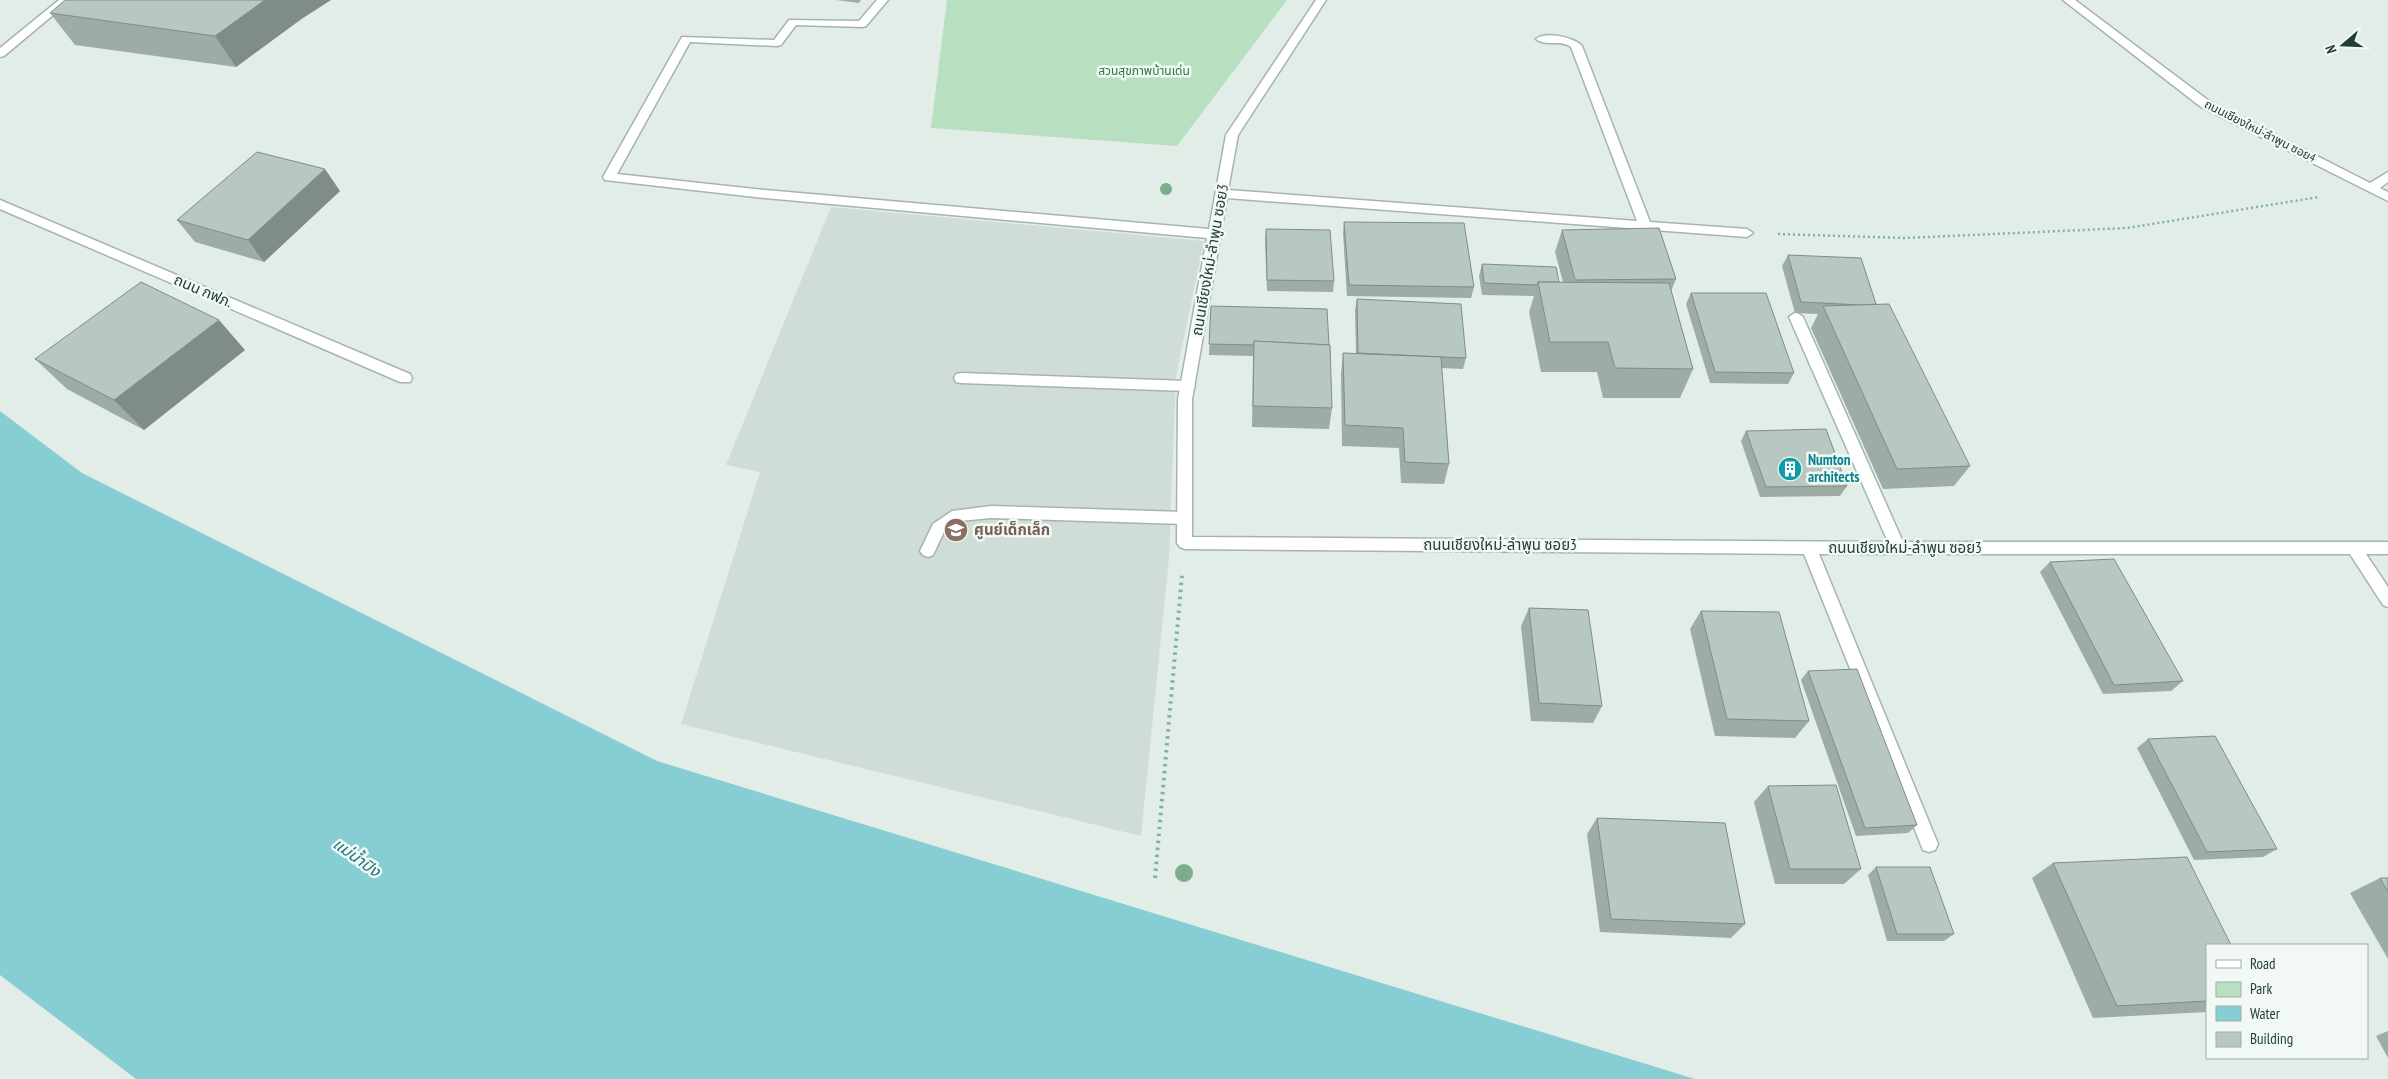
<svg xmlns="http://www.w3.org/2000/svg" width="2388" height="1079" viewBox="0 0 2388 1079" font-family="'PT Sans Narrow','Noto Sans Thai',sans-serif">
  <style>
    .built { fill: #d0ddd6 }
    .green { fill: #b9dfc1 }
    .water { fill: #87ced4 }
    .lines { fill: none; stroke-linecap: round; stroke-linejoin: round }
    .service-casing { stroke: #a4b5ae; stroke-width: 3 }
    .minor-casing { stroke: #a4b5ae; stroke-width: 3 }
    .path-far1 { stroke: #80b29f; stroke-width: 2.5; stroke-dasharray: 2 3; stroke-linecap: butt }
    .path { stroke: #80b29f; stroke-width: 4; stroke-dasharray: 2.5 4.5; stroke-linecap: butt }
    .service { fill: #fff; fill-rule: evenodd }
    .minor { fill: #fff; fill-rule: evenodd }
    .tree { fill: #7cac8c }
    .wall { fill: #9daca5 }
    .shaded-wall { fill: #808c86 }
    .building { fill: #b7c8c0; stroke: #808c86 }
    .labels { text-anchor: middle; stroke-width: 5; stroke-linejoin: round; paint-order: stroke }
    .far-park-label { font-size: 12px; fill: #297742; stroke: #f2f9f5 }
    .far-street-label { font-size: 12px; fill: #213e34; stroke: #f2f9f5 }
    .street-label { font-size: 15px; fill: #213e34; stroke: #f2f9f5 }
    .culture-label { font-size: 15px; font-weight: bold; fill: #0d838f; stroke: #f2f9f5; text-anchor: start }
    .education-label { font-size: 15px; font-weight: bold; fill: #785e54; stroke: #f2f9f5; text-anchor: start }
    .water-label { font-size: 16px; font-style: italic; fill: #18737d; stroke: #f2f9f5 }
  </style>
  <rect width="100%" height="100%" fill="#e2ede7"/>
  <path class="built" d="M831,207L1204,241L1176,376L1169,558L1141,836L681,724L760,472L726,465Z"/>
  <path class="green" d="M947,0H1287L1177,146L931,128Z"/>
  <path class="water" d="M0,411L82,473L657,761L1695,1079H136L0,975Z"/>
  <g class="lines">
    <g class="service-casing">
      <g id="service">
        <path d="M961,373L1188,381L1193,382L1195,386L1193,390L1188,391L961,383L956,382L954,378L956,374Z"/>
        <path d="M991,506L1184,512L1189,514L1191,518L1189,522L1184,524L991,518L960,521L944,532L933,555L928,557L923,555L920,551L933,524L952,511Z"/>
      </g>
    </g>
    <g class="minor-casing">
      <g id="minor">
        <path d="M59,0H71L4,56L0,57V48Z"/>
        <path d="M877,0H888L866,26L862,27L796,25L781,45L777,46L690,42L617,174L765,190L1209,229L1226,135L1316,0H1326L1238,135L1228,190L1637,221L1571,47C1561,39 1546,47 1536,39C1545,31 1574,37 1582,46L1650,222L1747,229L1753,233L1747,237L1227,198L1192,399V537L1888,542L1789,317L1796,312L1803,317L1903,542H2388V554H2366L2388,587V607L2383,605L2350,554H1819L1938,844L1935,850L1929,852L1923,850L1804,554L1185,549L1180,547L1177,543L1178,399L1207,238L765,198L605,180L603,177L682,37L774,40L789,20L859,21Z"/>
        <path d="M2063,0H2075L2209,101L2370,183L2388,172V182L2380,188L2388,192V201L2201,107Z"/>
        <path d="M0,200L410,374L412,378L410,382H400L0,209Z"/>
      </g>
    </g>
    <path class="path-far1" d="M1778,234L1905,238L2127,228L2319,197"/>
    <path class="path" d="M1155,878L1182,575"/>
    <use href="#service" class="service"/>
    <use href="#minor" class="minor"/>
  </g>
  <g class="tree">
    <circle cx="1166" cy="189" r="6"/>
    <circle cx="1184" cy="873" r="9"/>
  </g>
  <g class="wall">
    <path d="M836,0H861L859,3Z"/>
    <path d="M50,13L300,20L236,67L75,45Z"/>
    <path d="M340,191L264,262L195,242L177,220Z"/>
    <path d="M1344,222L1474,287L1471,298L1347,296L1343,233Z"/>
    <path d="M1266,229L1334,281L1333,292L1267,291L1265,241Z"/>
    <path d="M1562,230L1676,279L1671,291L1693,369L1680,398H1603L1597,372H1541L1529,312L1534,296L1482,295L1479,276L1482,264L1559,282H1563L1555,252Z"/>
    <path d="M1788,255L1876,304L1970,466L1954,486L1883,489L1811,328L1818,314L1795,313L1782,266Z"/>
    <path d="M1691,293L1794,373L1788,384L1710,383L1686,304Z"/>
    <path d="M1357,299L1466,358L1463,369L1441,368L1449,464L1444,484L1401,483L1399,448L1342,446L1341,374L1343,353L1356,354L1355,310Z"/>
    <path d="M1211,306L1332,408L1329,429L1252,427L1253,356L1209,355Z"/>
    <path d="M245,350L144,430L67,389L35,359Z"/>
    <path d="M1746,431L1847,486L1840,496L1760,497L1741,441Z"/>
    <path d="M2050,562L2183,681L2171,691L2103,694L2040,572Z"/>
    <path d="M1529,608L1602,706L1593,723L1531,721L1521,626Z"/>
    <path d="M1701,611L1809,721L1795,738L1715,736L1690,629Z"/>
    <path d="M1808,671L1917,825L1908,833L1856,836L1801,680Z"/>
    <path d="M2148,739L2277,849L2263,857L2194,860L2137,748Z"/>
    <path d="M1768,786L1861,869L1844,884H1775L1754,802Z"/>
    <path d="M1597,818L1745,924L1731,938L1600,932L1587,834Z"/>
    <path d="M2053,863L2207,945V1012L2093,1018L2032,878Z"/>
    <path d="M1876,867L1954,934L1944,941H1887L1868,875Z"/>
    <path d="M2380,878H2388V959L2350,893Z"/>
    <path d="M2388,1031V1058L2376,1036Z"/>
  </g>
  <g class="shaded-wall">
    <path d="M265,0H331L300,20L236,67L215,36Z"/>
    <path d="M325,169L340,191L264,262L248,240Z"/>
    <path d="M219,320L245,350L144,430L114,400Z"/>
  </g>
  <g class="building">
    <path d="M65,0H265L215,36L50,13Z"/>
    <path d="M257,152L325,169L248,240L177,220Z"/>
    <path d="M1344,222L1464,223L1474,287L1349,285Z"/>
    <path d="M1659,228L1676,279L1575,280L1562,230Z"/>
    <path d="M1266,229L1330,230L1334,281L1267,280Z"/>
    <path d="M1788,255L1861,258L1876,304L1861,305L1801,302Z"/>
    <path d="M1482,264L1556,267L1559,282H1538L1537,285L1484,283Z"/>
    <path d="M141,282L219,320L114,400L35,359Z"/>
    <path d="M1538,282L1669,283L1693,369L1615,368L1608,342H1550Z"/>
    <path d="M1691,293H1766L1794,373L1715,372Z"/>
    <path d="M1357,299L1461,304L1466,358L1358,353Z"/>
    <path d="M1889,304L1970,466L1897,469L1823,306Z"/>
    <path d="M1211,306L1327,309L1329,345L1254,341V345L1209,344Z"/>
    <path d="M1254,341L1330,345L1332,408L1253,406Z"/>
    <path d="M1343,353L1441,357L1449,464L1405,462L1403,428L1345,425Z"/>
    <path d="M1826,429L1847,486L1766,487L1746,431Z"/>
    <path d="M2114,559L2183,681L2114,685L2050,562Z"/>
    <path d="M1529,608L1588,610L1602,706L1539,703Z"/>
    <path d="M1701,611L1779,612L1809,721L1727,719Z"/>
    <path d="M1857,669L1917,825L1865,828L1808,671Z"/>
    <path d="M2215,736L2277,849L2207,852L2148,739Z"/>
    <path d="M1836,785L1861,869H1790L1768,786Z"/>
    <path d="M1597,818L1725,823L1745,924L1611,919Z"/>
    <path d="M2187,857L2231,945H2207V1001L2117,1006L2053,863Z"/>
    <path d="M1876,867H1930L1954,934H1897Z"/>
    <path d="M2380,878H2388V892Z"/>
  </g>
  <defs>
    <g id="building-disc" transform="scale(1.25)"><circle r="9.5" fill="#0f9aa8" stroke="#f2f9f5"/><path d="M-4-6H4V6H1V3H-1V6H-4ZM-2.5-4.3h1.7v1.8h-1.7ZM.8-4.3h1.7v1.8H.8ZM-2.5-1h1.7V.8h-1.7ZM.8-1h1.7V.8H.8Z" fill="#fff"/></g>
    <g id="school-disc" transform="scale(1.25)"><circle r="9.5" fill="#8d6e63" stroke="#f2f9f5"/><path d="M0-5L7-2L0 1L-7-2ZM-4 1L0 2.5L4 1V4Q0 6-4 4Z" fill="#fff"/></g>
  </defs>
  <g fill-rule="evenodd">
    <use href="#building-disc" x="1790" y="469"/>
    <use href="#school-disc" x="956" y="530"/>
  </g>
  <g class="labels">
    <g class="far-park-label">
      <text x="1144" y="75">สวนสุขภาพบ้านเด่น</text>
    </g>
    <g class="far-street-label">
      <text transform="translate(2260 131) rotate(27)" y="4">ถนนเชียงใหม่-ลำพูน ซอย4</text>
    </g>
    <g class="street-label">
      <text transform="translate(1210 260) rotate(-80)" y="5">ถนนเชียงใหม่-ลำพูน ซอย3</text>
      <text transform="translate(203 291) rotate(23)" y="5">ถนน กฟภ.</text>
      <text x="1500" y="550">ถนนเชียงใหม่-ลำพูน ซอย3</text>
      <text x="1905" y="553">ถนนเชียงใหม่-ลำพูน ซอย3</text>
    </g>
    <g class="culture-label">
      <text x="1808" y="465">Numton<tspan x="1808" dy="17">architects</tspan></text>
    </g>
    <g class="education-label">
      <text x="974" y="535">ศูนย์เด็กเล็ก</text>
    </g>
    <g class="water-label">
      <text transform="translate(357 857) rotate(36)" y="6">แม่น้ำปิง</text>
    </g>
  </g>
  <rect x="2206" y="944" width="162" height="115" fill="#f2f9f5" stroke="#9eaea8"/>
  <rect x="2216" y="960" width="25" height="8" fill="#ffffff" stroke="#9eaea8"/>
  <text x="2250" y="969" font-size="15" fill="#213e34">Road</text>
  <rect x="2216" y="982" width="25" height="15" fill="#b9dfc1" stroke="#9eaea8"/>
  <text x="2250" y="994" font-size="15" fill="#213e34">Park</text>
  <rect x="2216" y="1006" width="25" height="15" fill="#87ced4" stroke="#9eaea8"/>
  <text x="2250" y="1019" font-size="15" fill="#213e34">Water</text>
  <rect x="2216" y="1032" width="25" height="15" fill="#b7c8c0" stroke="#9eaea8"/>
  <text x="2250" y="1044" font-size="15" fill="#213e34">Building</text>
  <g transform="translate(2343 45) rotate(251)" stroke="#f2f9f5" stroke-width="4" paint-order="stroke">
  <path d="M0-4L9 19L0 12L-9 19Z" fill="#213e34"/>
  <text y="-8" font-size="14" font-weight="bold" text-anchor="middle" fill="#213e34">N</text>
  </g>
</svg>
